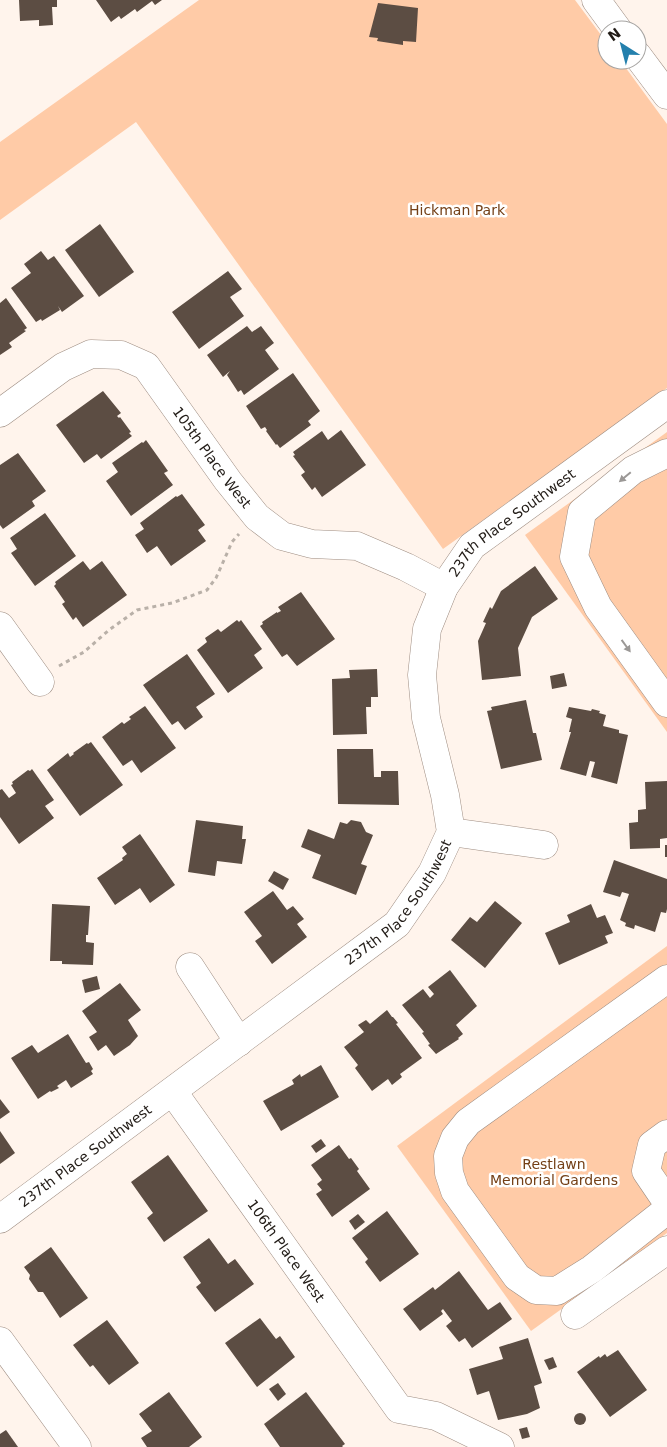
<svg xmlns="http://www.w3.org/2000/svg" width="667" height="1447" viewBox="0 0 667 1447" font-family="'DejaVu Sans',sans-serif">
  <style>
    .green { fill: #ffcba7 }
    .building { fill: #5c4d43 }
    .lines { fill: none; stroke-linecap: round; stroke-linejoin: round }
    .minor-casing { stroke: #9e8d82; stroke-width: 29 }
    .path { stroke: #b9b0a8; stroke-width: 3; stroke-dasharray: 4 4; stroke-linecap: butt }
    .minor { stroke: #fff; stroke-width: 28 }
    .oneway { fill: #9b9896 }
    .labels { text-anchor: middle; stroke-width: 5; stroke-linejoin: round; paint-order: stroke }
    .park-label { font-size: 14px; fill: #744017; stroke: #fff }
    .street-label { font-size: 14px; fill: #211b16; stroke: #fff }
  </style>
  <rect width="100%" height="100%" fill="#fff4ec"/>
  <g class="green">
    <path d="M199,0H575L607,43V60H620L667,124V388L443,549L136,122L0,220V142Z"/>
    <path d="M667,432V732L525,535Z"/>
    <path d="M667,946V1233L531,1331L397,1146Z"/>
  </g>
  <g class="building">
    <path d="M19,0H57V7H52L53,25L39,26V20L20,21Z"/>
    <path d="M96,0H162L155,5L152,1L137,12L135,9L121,19L119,16L111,22Z"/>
    <path d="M378,3L418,8L416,42L403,41V45L377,41L378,38L369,37Z"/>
    <path d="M100,224L134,272L99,297L65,250Z"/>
    <path d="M41,251L48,260L54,256L84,296L62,312L58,306L60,310L42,321L41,319L36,322L11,288L31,273L24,264Z"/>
    <path d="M228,271L242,289L230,297L244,316L199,349L172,312Z"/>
    <path d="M6,298L27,328L24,330L26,331L9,343L12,347L0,355V303Z"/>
    <path d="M247,326L252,332L261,326L274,343L265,350L279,369L244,395L241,390L238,392L227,375L230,371L223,377L207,355Z"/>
    <path d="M293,373L320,411L308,421L311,425L280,448L277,444L276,445L266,431L267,430L265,427L261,429L246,406Z"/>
    <path d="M103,391L121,413L117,416L119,418L120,417L131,432L129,433L132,436L101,459L97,454L84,463L56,425Z"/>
    <path d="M341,430L366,465L322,497L315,487L312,490L301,475L305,472L293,456L295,455L293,452L322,431L328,440Z"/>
    <path d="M146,440L168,471L164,473L173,485L131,516L106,481L118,472L112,463L142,442L143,443Z"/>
    <path d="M18,453L46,491L32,501L35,506L3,529L0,525V465Z"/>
    <path d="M182,494L205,525L198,530L206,541L171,566L157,546L147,553L135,535L144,529L140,523L176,496L177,497Z"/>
    <path d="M45,513L76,556L35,586L11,553L17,549L10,538Z"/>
    <path d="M83,561L90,570L102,561L127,595L83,627L76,617L73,620L62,604L65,602L54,586L56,584L55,582Z"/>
    <path d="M535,566L558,599L532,617L518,648L521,676L482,680L478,641L486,623L483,622L490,607L492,609L501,591Z"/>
    <path d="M301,592L335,639L297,666L287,654L282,657L260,626L263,624L262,622L277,612V613L281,611L278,607Z"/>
    <path d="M237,620L239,622L241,620L262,649L254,655L263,668L228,693L197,650L207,642L205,638L218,629L221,632Z"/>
    <path d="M187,654L215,694L196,707L203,717L185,730L178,721L172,725L143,685Z"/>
    <path d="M377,669L378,697H371V707H366L367,734L333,735L332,679L350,678L349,670Z"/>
    <path d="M564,673L567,686L552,689L550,676Z"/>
    <path d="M526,700L533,733H536L542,760L501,769L487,711L492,710L491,707Z"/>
    <path d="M145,706L176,748L141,773L132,760L123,766L102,737L122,722L124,724L131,719L129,717Z"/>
    <path d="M569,707L591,711L592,709L600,711L599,713L606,715L603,726L619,730V733L628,735L617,784L591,777L595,762L590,761L586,776L560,769L571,732H569L572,719L566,717Z"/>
    <path d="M91,742L123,785L80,816L47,770L68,753L70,757L74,754L73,753L87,743L88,744Z"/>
    <path d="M337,749H373L374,777H381V771H398L399,805L338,804Z"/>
    <path d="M32,769L54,800L45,806L54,818L19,844L0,817V790L2,789L9,798L16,793L11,785L13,784L12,782L28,770L30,771Z"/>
    <path d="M667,781V838L660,839V848L630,849L629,823L638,822V810L646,809L645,782Z"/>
    <path d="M196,820L243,826L242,839H246L242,864L217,861L215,876L188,872Z"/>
    <path d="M351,820L361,822L366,832L373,835L361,864L367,866L356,895L312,878L321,855L301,847L308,829L334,839L340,822L347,824Z"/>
    <path d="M140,834L175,885L150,903L140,888L115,905L97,878L123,860L122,858L127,854L122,847Z"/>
    <rect x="665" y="845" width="2" height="12"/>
    <path d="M614,860L667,879V909L666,913L661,912L655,932L635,925L634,929L625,926L626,923L620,920L629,894L622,892L620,897L603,892Z"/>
    <path d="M274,871L289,879L283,890L268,881Z"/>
    <path d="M273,891L287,910L293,906L304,919L297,924L307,937L272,964L255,941L262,936L244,912Z"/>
    <path d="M495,901L522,923L485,968L451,940L470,917L477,922Z"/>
    <path d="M52,904L90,906L88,935H86V942L94,943L93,965L62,964V961H50Z"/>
    <path d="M591,904L597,918L605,915L613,933L605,936L608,943L559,965L545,933L570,922L567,915Z"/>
    <path d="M450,970L477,1006L456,1025L463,1034L458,1038L459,1039L436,1054L428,1045L430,1044L422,1033L424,1032L402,1005L423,989L430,998L434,994L428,987Z"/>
    <path d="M97,976L100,989L85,993L82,980Z"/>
    <path d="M120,983L141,1010L128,1020L138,1036L130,1045L114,1056L106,1045L98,1051L89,1037L97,1032L82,1011Z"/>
    <path d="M387,1010L392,1017H393L398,1023L396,1024L422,1058L400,1074L402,1077L392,1085L388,1079L372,1091L355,1068L358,1065L344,1047L364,1032L358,1025L366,1020L370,1024Z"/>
    <path d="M68,1034L86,1063L89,1062L93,1069L91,1071L93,1074L71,1088L66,1080L57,1086L59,1088L51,1092L50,1091L38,1099L11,1058L32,1045L38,1053Z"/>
    <path d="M321,1065L339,1097L281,1131L263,1101L294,1084L292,1080L300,1074L301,1077Z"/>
    <path d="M0,1099L10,1112L0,1119Z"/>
    <path d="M0,1131L15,1153L0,1164Z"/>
    <path d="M321,1139L326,1146L316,1153L311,1146Z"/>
    <path d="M339,1145L349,1159L351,1158L359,1169L357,1171L370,1189L332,1217L316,1194L322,1190L317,1184L322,1180L311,1165Z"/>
    <path d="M168,1155L208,1211L164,1242L147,1218L153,1213L131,1182Z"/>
    <path d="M387,1211L419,1254L380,1282L365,1262L368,1259L352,1238Z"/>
    <path d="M358,1214L365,1222L355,1230L349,1221Z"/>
    <path d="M209,1238L228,1264L235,1259L254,1284L215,1312L196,1287L201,1283L183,1257Z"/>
    <path d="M51,1247L88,1298L60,1318L43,1292H38L29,1279L30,1275L24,1267Z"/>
    <path d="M459,1271L488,1310L500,1302L512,1319L472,1348L465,1338L459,1342L446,1326L452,1321L443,1309L441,1311L443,1314L420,1331L403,1309L433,1287L435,1290Z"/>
    <path d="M260,1318L276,1339L280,1336L295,1357L257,1387L225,1343Z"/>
    <path d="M107,1320L139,1363L109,1385L93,1365L90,1367L73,1345Z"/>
    <path d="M528,1338L542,1383L534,1386L540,1408L527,1414L498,1420L489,1391L477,1395L469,1369L503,1359L499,1347Z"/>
    <path d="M618,1350L647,1390L610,1417L577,1372L599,1356L600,1358L605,1354L607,1357Z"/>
    <path d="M553,1357L557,1367L549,1370L544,1360Z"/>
    <path d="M278,1383L286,1394L278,1401L269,1389Z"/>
    <path d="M169,1392L202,1437L189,1447H147L141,1438L152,1431L139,1414Z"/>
    <path d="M306,1392L345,1444L342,1446L343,1447H280L264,1424Z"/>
    <circle cx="580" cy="1419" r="6"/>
    <path d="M527,1427L530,1437L522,1439L519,1429Z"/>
    <path d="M6,1430L18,1447H0V1434Z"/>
  </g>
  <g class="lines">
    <g class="minor-casing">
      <g id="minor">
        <path d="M596,0L618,30"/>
        <path d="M637,55L667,95"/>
        <path id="s1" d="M0,413L63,367L91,354L121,355L146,366L228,481L257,517L282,536L312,544L357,546L406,567L444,587"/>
        <path d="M667,453L633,470L582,512L574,557L598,607L667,703"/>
        <path d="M0,626L40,682"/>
        <path d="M451,832L544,845"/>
        <path d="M190,967L239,1042"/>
        <path d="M667,979L468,1122L455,1138L448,1156L449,1173L455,1191L517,1277L536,1290L557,1291L592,1269L667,1210"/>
        <path id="s2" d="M173,1092L399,1409L436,1416L500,1447"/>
        <path d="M667,1134L652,1145L646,1171L667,1202"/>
        <path id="s3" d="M0,1219L397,924L432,873L451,832L445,795L426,718L422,675L427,629L444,587L472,546L667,404"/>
        <path d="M575,1315L667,1250"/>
        <path d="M0,1341L77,1447"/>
      </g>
    </g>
    <path class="path" d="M59,666L84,652L109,630L137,610L172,603L207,590L216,578L232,542L239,534"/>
    <use href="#minor" class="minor"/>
  </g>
  <defs><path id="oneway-solid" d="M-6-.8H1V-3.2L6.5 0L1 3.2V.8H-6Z" transform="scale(1.25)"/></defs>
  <g class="oneway">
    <use href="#oneway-solid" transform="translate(625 477) rotate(140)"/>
    <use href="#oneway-solid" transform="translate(626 646) rotate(54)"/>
  </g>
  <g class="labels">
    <g class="park-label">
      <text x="457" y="215">Hickman Park</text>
      <text x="554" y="1169">Restlawn<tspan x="554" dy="16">Memorial Gardens</tspan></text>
    </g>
    <g class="street-label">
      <text dy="5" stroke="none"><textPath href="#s1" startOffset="279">105th Place West</textPath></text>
      <text dy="5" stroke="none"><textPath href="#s3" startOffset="948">237th Place Southwest</textPath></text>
      <text dy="5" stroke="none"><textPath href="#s3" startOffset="512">237th Place Southwest</textPath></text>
      <text dy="5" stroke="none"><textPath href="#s3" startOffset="106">237th Place Southwest</textPath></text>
      <text dy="5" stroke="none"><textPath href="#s2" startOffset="195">106th Place West</textPath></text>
    </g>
  </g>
  <g transform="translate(622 45) rotate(324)"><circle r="24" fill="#ffffff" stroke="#a6a4a2"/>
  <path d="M0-4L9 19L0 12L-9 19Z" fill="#2480ad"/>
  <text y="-8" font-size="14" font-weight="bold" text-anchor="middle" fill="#211b16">N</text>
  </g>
</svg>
